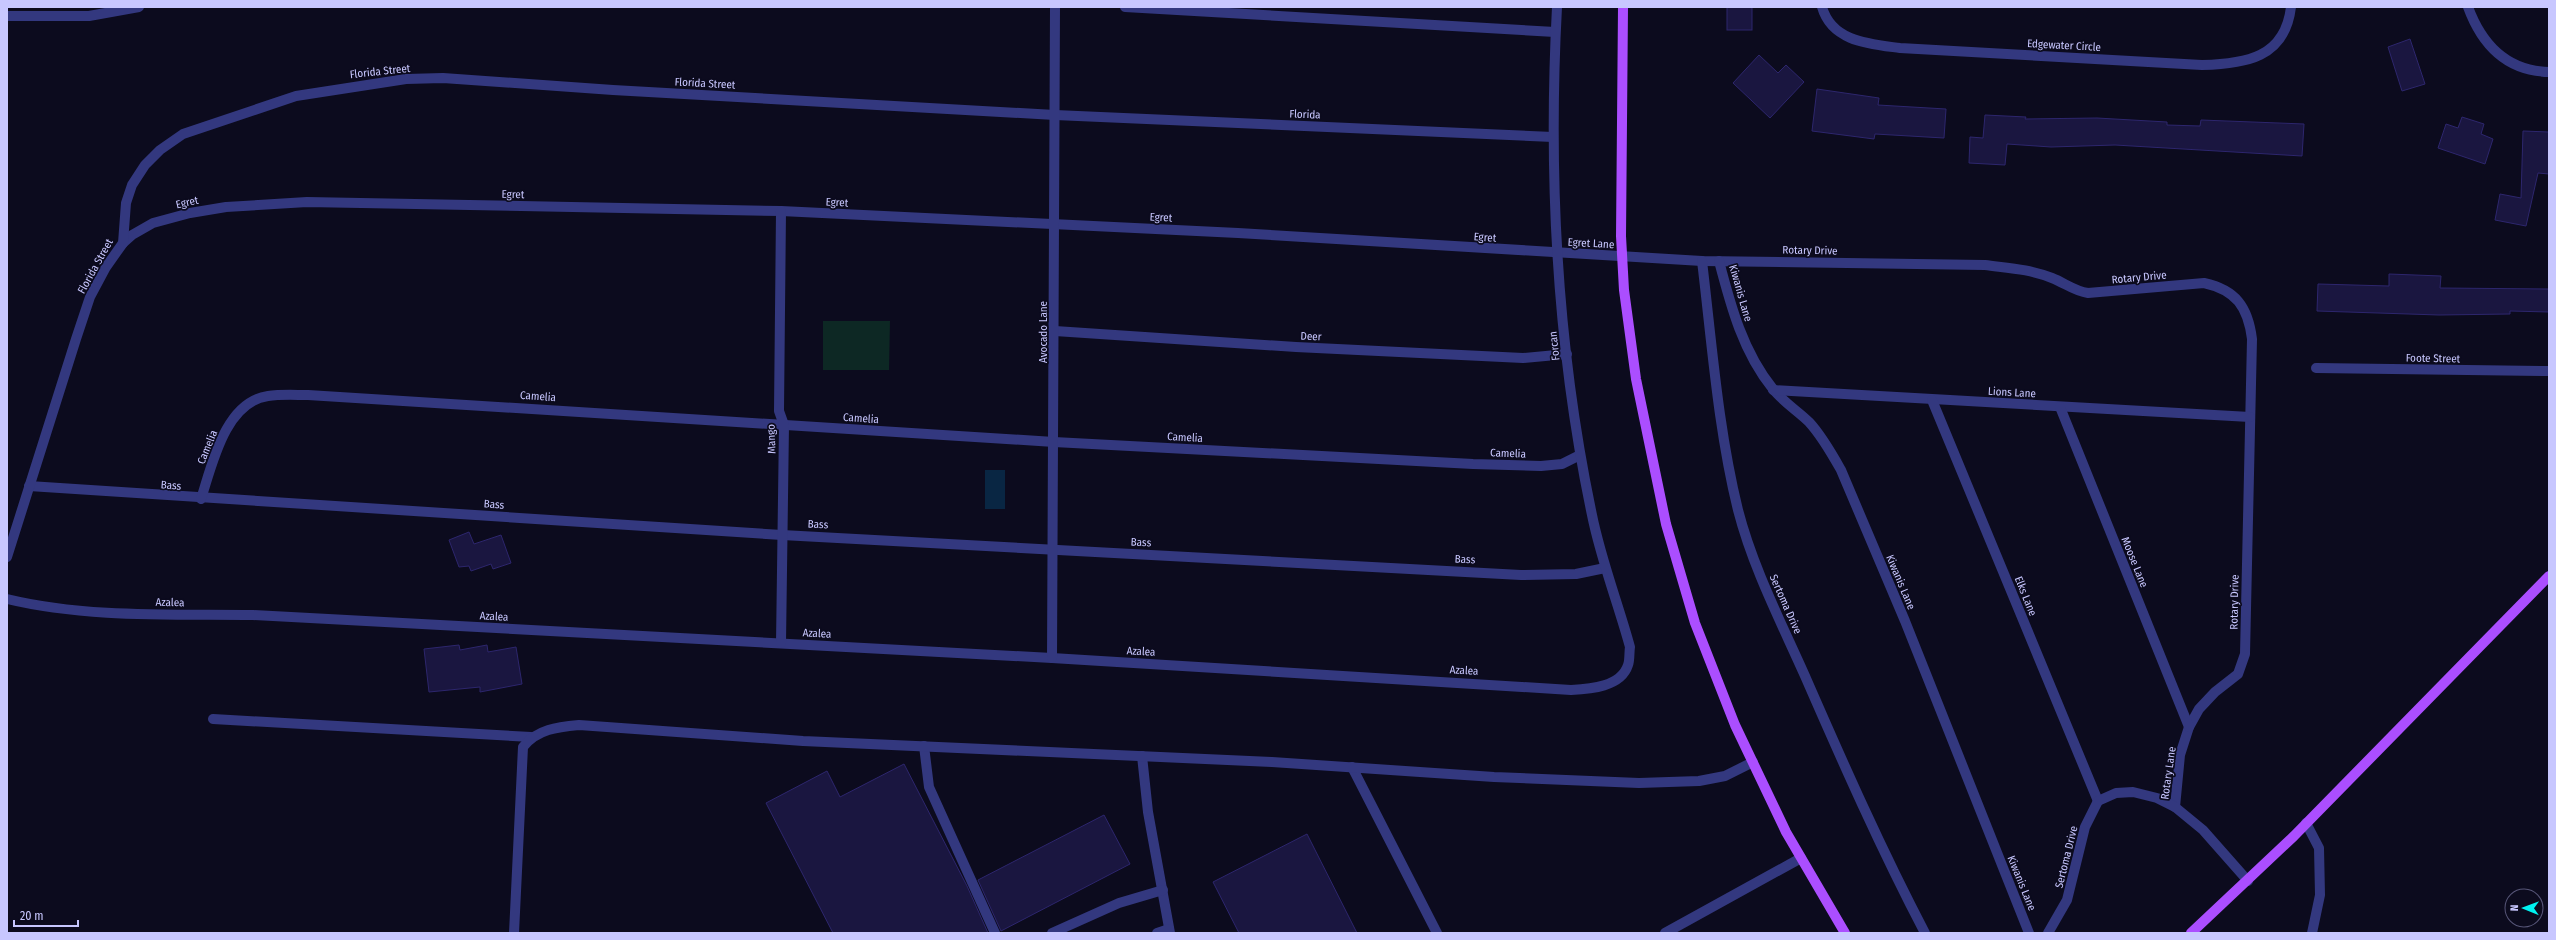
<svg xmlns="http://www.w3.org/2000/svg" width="2556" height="940" viewBox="0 0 2556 940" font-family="'Fira Sans Condensed',sans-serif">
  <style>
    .green { fill: #0d2824 }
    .water { fill: #092643 }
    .building { fill: #1a1640; stroke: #2d266d }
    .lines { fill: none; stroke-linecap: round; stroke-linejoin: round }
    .minor { stroke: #33387f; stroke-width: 10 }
    .major { stroke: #ab4eff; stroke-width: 10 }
    .labels { text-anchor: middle; stroke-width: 3.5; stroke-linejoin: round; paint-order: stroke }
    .street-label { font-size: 11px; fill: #c8c7ff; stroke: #0c0b1e }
  </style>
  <rect width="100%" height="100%" fill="#0c0b1e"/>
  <path class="green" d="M823,321H890L889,370H823Z"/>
  <rect class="water" x="985" y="470" width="20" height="39"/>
  <g class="building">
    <rect x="1727" y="7" width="25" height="23"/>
    <path d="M2410,39L2425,84L2402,91L2388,47Z"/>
    <path d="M1759,55L1778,73L1786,65L1804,82L1770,118L1733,83Z"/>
    <path d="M1817,89L1879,98L1878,105L1946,109L1944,138L1875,134L1874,139L1812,131Z"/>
    <path d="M1985,115L2026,117L2025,119L2097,118L2167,122V125L2200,126L2201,120L2304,124L2302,156L2115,145L2051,147L2007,144L2005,165L1969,163L1970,137L1983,138Z"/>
    <path d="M2462,117L2484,124L2481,134L2493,139L2485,164L2438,148L2446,124L2458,128Z"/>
    <path d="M2523,131L2549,132V174L2538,173L2526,226L2495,220L2500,194L2521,198Z"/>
    <path d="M2389,274L2441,276L2440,288L2549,289V312L2510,311V314L2439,315L2317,311L2318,284L2389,286Z"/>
    <path d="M469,532L474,544L501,535L511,563L493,569L491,564L471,571L469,566L459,567L449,540Z"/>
    <path d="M459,645L460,650L487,645L488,652L516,647L522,684L480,692V687L429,692L424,649Z"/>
    <path d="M904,764L967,886L988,933H833L766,803L827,771L840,797Z"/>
    <path d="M1104,815L1130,864L1001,931L978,880Z"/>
    <path d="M1307,834L1357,933H1239L1213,882Z"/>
  </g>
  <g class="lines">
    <g class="minor">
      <path d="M1125,7L1555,32"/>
      <path d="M1822,7C1832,42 1870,44 1900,48L2202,65C2245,64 2285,58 2291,7"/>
      <path d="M2468,7C2482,45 2507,71 2549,72"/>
      <path d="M7,16H89L139,7"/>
      <path d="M123,243L132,235L153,223L190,213L226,207L307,202L781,211L1238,233L1702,261L1985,265C2007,268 2030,269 2052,278C2065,283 2074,291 2088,293L2204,283C2236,290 2248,307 2252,339L2245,654L2238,674L2215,692L2199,709L2189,727L2180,755L2175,807"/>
      <path d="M1702,261C1712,344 1718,429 1738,510C1753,568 1781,622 1805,676C1843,763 1881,849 1925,933"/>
      <path d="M1719,261C1731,307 1743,352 1773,389C1783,402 1798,411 1809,422C1822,436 1832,454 1841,470L1905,621L2029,933"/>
      <path d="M1055,331L1296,347L1523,358L1567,354"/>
      <path d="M2316,368L2549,371"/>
      <path d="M1773,390L2250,417"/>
      <path d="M1932,400L2098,801"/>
      <path d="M2060,407L2189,727"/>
      <path d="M29,486L782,535L1521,575L1576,574L1605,568"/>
      <path d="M201,499C212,465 225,402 268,396C281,394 295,395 308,395L1054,442L1473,464L1541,466L1562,464L1580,455"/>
      <path d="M7,557L76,339L90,297L106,267L123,243L126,203L132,185L145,165L160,150L183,134L296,96L406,79L443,78L613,90L1055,115L1553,137"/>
      <path d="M7,599C86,618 172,614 253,615L1052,658L1571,690C1590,689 1621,687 1628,665C1630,660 1629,652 1630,647C1618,603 1601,560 1592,515C1557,349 1548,176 1557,7"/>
      <path d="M781,643L784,425L779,411L781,211"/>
      <path d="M1052,658L1055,7"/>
      <path d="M213,719L531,737"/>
      <path d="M924,746L929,787L995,933"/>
      <path d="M1142,756L1148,812L1170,933"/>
      <path d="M1352,767L1437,933"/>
      <path d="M2306,823L2319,848L2320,895L2312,933"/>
      <path d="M514,933L523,747C537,729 558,727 579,725L803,741L1272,762L1494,777L1639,783L1699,781L1725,776L1753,762"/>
      <path d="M1052,933L1119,903L1163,890"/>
      <path d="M1157,933L1169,929"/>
      <path d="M1665,933L1801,858"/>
      <path d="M2048,933L2067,900L2085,827L2098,801L2116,793L2133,792L2157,798L2175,807L2203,830L2248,881"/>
    </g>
    <g class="major">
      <path d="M1623,7L1621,236L1624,290L1636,379L1666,524L1695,623L1735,725L1786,832L1845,933"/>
      <path d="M2191,933L2294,836L2549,576"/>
    </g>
  </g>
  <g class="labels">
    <g class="street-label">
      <text transform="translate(2064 45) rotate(3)" y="4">Edgewater Circle</text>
      <text transform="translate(380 71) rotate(-6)" y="4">Florida Street</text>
      <text transform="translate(705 83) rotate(3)" y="4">Florida Street</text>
      <text transform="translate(1305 114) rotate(2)" y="4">Florida</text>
      <text transform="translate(513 194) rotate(1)" y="4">Egret</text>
      <text transform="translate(187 202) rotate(-13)" y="4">Egret</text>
      <text transform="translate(837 202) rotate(3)" y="4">Egret</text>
      <text transform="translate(1161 217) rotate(3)" y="4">Egret</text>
      <text transform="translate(1485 237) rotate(4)" y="4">Egret</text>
      <text transform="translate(1591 243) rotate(3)" y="4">Egret Lane</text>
      <text transform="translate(1810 250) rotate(1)" y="4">Rotary Drive</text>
      <text transform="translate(95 266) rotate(-61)" y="4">Florida Street</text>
      <text transform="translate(2139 277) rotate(-5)" y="4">Rotary Drive</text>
      <text transform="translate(1741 293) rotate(74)" y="4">Kiwanis Lane</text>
      <text transform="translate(1043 332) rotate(-90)" y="4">Avocado Lane</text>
      <text transform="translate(1311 336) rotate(3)" y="4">Deer</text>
      <text transform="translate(1554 346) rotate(-96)" y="4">Forcan</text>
      <text transform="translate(2433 358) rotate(1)" y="4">Foote Street</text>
      <text transform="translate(2012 392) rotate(3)" y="4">Lions Lane</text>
      <text transform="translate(538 396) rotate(4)" y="4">Camelia</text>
      <text transform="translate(861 418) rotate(4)" y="4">Camelia</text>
      <text transform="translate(1185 437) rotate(3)" y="4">Camelia</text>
      <text transform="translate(771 439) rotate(-92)" y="4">Mango</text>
      <text transform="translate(207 447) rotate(-68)" y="4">Camelia</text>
      <text transform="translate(1508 453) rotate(2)" y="4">Camelia</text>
      <text transform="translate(171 485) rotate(4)" y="4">Bass</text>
      <text transform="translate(494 504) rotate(4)" y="4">Bass</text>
      <text transform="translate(818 524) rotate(3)" y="4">Bass</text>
      <text transform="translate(1141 542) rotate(3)" y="4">Bass</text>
      <text transform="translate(1465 559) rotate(3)" y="4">Bass</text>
      <text transform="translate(2135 562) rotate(68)" y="4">Moose Lane</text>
      <text transform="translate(1901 582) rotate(67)" y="4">Kiwanis Lane</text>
      <text transform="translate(2026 596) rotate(68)" y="4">Elks Lane</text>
      <text transform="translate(170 602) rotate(1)" y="4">Azalea</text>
      <text transform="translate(2234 602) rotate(-89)" y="4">Rotary Drive</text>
      <text transform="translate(1786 604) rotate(66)" y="4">Sertoma Drive</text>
      <text transform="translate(494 616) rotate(3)" y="4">Azalea</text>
      <text transform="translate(817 633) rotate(3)" y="4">Azalea</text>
      <text transform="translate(1141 651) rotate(3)" y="4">Azalea</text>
      <text transform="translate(1464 670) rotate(3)" y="4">Azalea</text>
      <text transform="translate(2168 773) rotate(-82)" y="4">Rotary Lane</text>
      <text transform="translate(2066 857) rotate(-76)" y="4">Sertoma Drive</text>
      <text transform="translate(2022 883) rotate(68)" y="4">Kiwanis Lane</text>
    </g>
  </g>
  <rect width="2556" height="940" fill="none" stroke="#c8c7ff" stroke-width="16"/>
  <g transform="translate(2524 908) rotate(271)"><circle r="19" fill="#0c0b1e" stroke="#575678"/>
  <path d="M0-3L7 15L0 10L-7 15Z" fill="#00f2f1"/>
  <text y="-6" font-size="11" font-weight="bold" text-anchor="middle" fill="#c8c7ff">N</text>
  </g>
  <path d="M14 920v6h64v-6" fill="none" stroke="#c8c7ff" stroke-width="2"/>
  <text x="20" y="920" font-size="12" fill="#c8c7ff" stroke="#0c0b1e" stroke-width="3" paint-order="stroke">20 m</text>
</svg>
